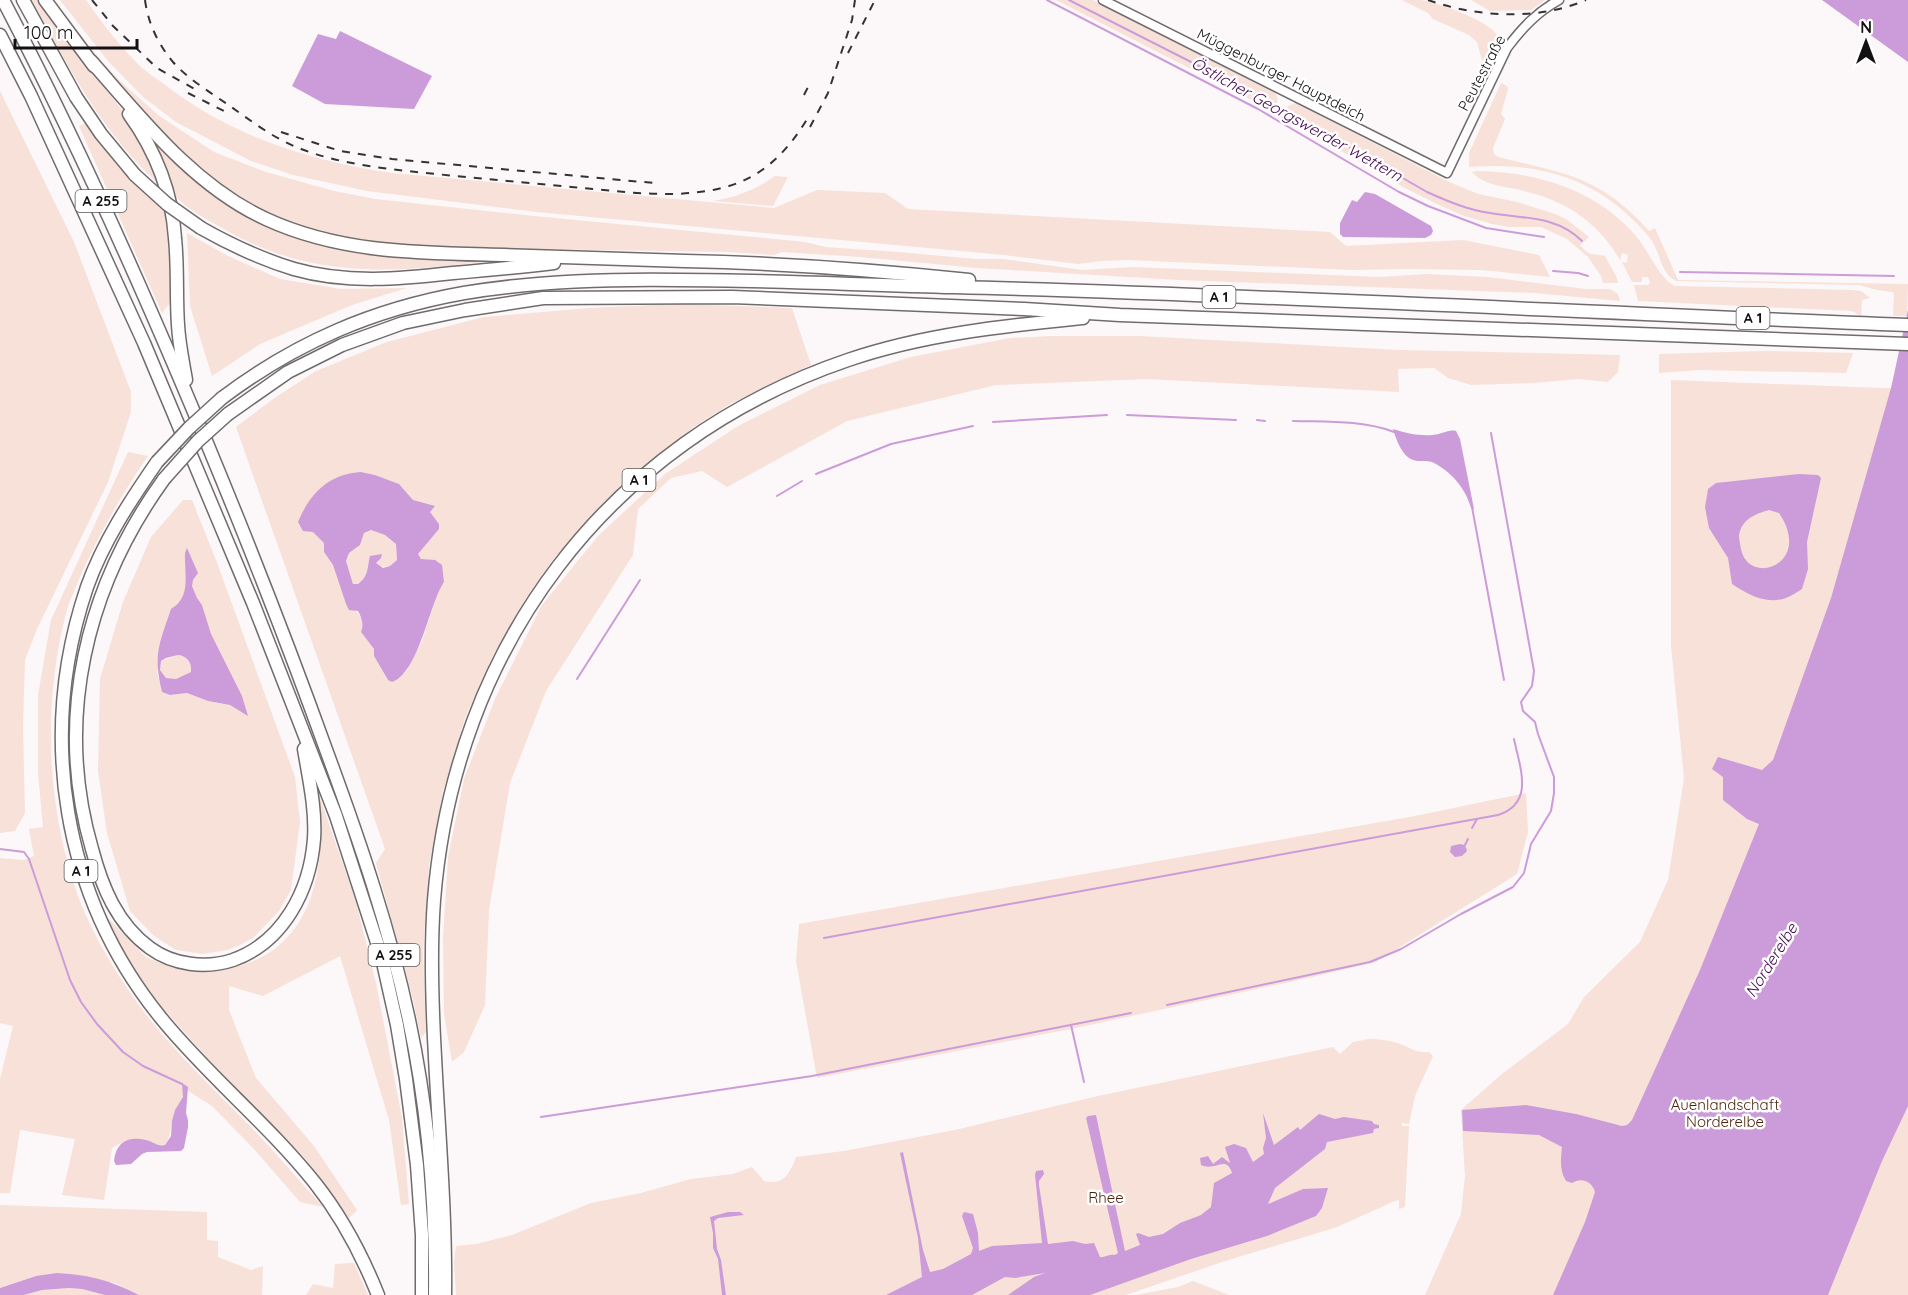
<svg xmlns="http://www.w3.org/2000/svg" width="1908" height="1295" viewBox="0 0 1908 1295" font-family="Quicksand,sans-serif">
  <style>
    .green { fill: #f7e1d8; fill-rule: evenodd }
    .water { fill: #cb9cd9; fill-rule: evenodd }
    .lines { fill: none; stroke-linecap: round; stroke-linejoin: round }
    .stream { stroke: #cb9cd9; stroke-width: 2 }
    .tertiary-casing { stroke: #706b6c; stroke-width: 11 }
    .motorway-casing { stroke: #706b6c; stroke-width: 15 }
    .tertiary { stroke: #fff; stroke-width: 8 }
    .motorway { stroke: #fff; stroke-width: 12 }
    .rail { stroke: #343233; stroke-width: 2; stroke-dasharray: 8 8; stroke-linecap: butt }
    .motorway-bridge-casing { stroke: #706b6c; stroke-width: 15; stroke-linecap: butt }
    .motorway-bridge { stroke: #fff; stroke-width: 12 }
    .labels { text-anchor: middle; stroke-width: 5; stroke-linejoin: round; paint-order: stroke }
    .shield { fill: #fff; stroke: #595858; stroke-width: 1.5 }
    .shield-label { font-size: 14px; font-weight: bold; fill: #121011 }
    .street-label { font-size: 15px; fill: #121011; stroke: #fff }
    .park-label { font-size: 15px; fill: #4e1f0a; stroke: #fff }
    .water-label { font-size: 16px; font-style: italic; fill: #440854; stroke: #fff }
  </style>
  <rect width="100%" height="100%" fill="#fcf7f8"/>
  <g class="green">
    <path d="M32,0H39L130,121L144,145L161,186C102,133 70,70 32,0Z"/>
    <path d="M51,0H54L97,56L118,79L158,115L214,152L266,172L334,191L375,199L534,216L805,242L825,247L898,252L976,259H1003L1082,270L1134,267L1379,277L1426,274L1487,277L1586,289H1610L1618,294L1620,301L1535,293L1179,280L977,268L861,257L782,252L774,255L727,252L417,247C376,243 335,239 296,225C194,191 113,82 51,0Z"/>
    <path d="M60,0H86C101,21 117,43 135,61C143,70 154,77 164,84C230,136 310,161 392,173L774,208L817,190L885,193L908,209L1330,232L1346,246L1463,240L1539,255L1550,277L1482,270L1406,269L1351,270L1129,260L1101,261L1078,264L1004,255L537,212L367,191L293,175L251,161L176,122L143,97L108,61Z"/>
    <path d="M1056,0H1093L1275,92C1280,100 1277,104 1273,111Z"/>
    <path d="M1402,0C1408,0 1415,0 1421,0C1436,2 1493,22 1497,36C1501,46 1492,58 1487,67L1483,64L1477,42L1469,35L1433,19L1428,13Z"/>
    <path d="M1471,0H1545L1531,10L1490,11Z"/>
    <path d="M1501,83L1507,86L1508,89L1501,114L1505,119L1493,148L1494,154L1498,157C1566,174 1600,176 1649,231L1655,228L1678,280L1908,284L1907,316H1893L1894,295L1893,292L1877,290L1859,285L1676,281C1659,272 1661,252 1650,238C1602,180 1543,161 1469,167V153Z"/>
    <path d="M0,91L74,242L131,392V412L108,482L37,629L25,660L23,727L25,813L15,831L0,833Z"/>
    <path d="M1296,103L1449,182L1478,194L1517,202L1555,214L1566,219L1589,237L1580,245C1590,257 1592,253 1605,256L1616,276L1618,283H1603L1601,276L1588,257L1567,239L1541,227H1509L1492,224L1464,216L1439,205L1405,188L1284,118L1288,106Z"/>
    <path d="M86,123L118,167L167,212L171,302L162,313L79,126Z"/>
    <path d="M146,130L174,159L294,235L512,259C407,270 321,285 224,229C209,221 187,209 175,196C170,190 169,178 166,171C160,156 154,143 146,130Z"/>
    <path d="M1477,171C1536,172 1595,189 1635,235C1648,249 1659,279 1675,286L1852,290L1861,291L1870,298L1862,300L1861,316L1852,311L1638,301L1634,285H1648L1650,282L1648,277H1642V282H1632L1622,262L1627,263L1628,255L1622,253L1620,260C1598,222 1566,201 1524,191C1506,186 1484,186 1472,172Z"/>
    <path d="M775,176L788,177L773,206L713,201C736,197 756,190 775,176Z"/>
    <path d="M187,233L228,256L280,279L341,289L407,288L352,305L260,344L212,376L190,306Z"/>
    <path d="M677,304L792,308L811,365L730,404L694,427L621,486L555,557L528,595L493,655L465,718L443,791L429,865L423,953L426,1032L421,1038L413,999L376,863L385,849L236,427L273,399L316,371L387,342L484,317L589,308ZM361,472L375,475L399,484L413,500L430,512L439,524V529L418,554L421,560H435L444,582L438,591L422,641L406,672L392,681L387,679L374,656V649L361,632C367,619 357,611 346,604L333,565L324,552V543L313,532Z"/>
    <path d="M1052,336H1139L1399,350L1620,355L1618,372L1608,382L1578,379L1534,383L1471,385L1448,378L1434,368L1398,369L1399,392L1147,379L996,385L847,421L727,487L702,471L671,478L638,509L633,555L546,691L510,783L489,910L485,1005L464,1052L452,1062L444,1014L443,938L448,857L464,779L495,699L542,605L599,535L665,474L738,426L820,385L911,357L1010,338Z"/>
    <path d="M1765,351L1853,353L1846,373L1700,370L1659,373V354Z"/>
    <path d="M1671,380L1908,389V1295H1425L1461,1214L1465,1176L1461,1110L1502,1074L1568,1024L1584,997L1640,942L1668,880L1684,778L1671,645Z"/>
    <path d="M128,452L148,456C121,495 98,536 79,579C75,590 69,601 66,613C44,699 46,793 72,878C85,923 116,975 145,1013C176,1054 214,1089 250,1126C275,1152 299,1180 323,1207L300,1202L254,1149L212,1106L182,1087C184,1090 185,1091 183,1096C182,1102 177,1107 175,1113C170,1125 172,1133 165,1145C157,1147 153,1142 146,1140C131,1137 125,1141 112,1148L104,1200L62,1195L75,1139L20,1130L10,1193H0V1079L13,1026L0,1023V858L24,860L34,856L29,829L43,827L38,773V695L51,620Z"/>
    <path d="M183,500H192L216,560L295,777L300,822L291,890L279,911L254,937L240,945L228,950L202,954L176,950L154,936L130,911L107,833L98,771L100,679L123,602L151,537ZM185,563L192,580V586L197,598L202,605L230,705L208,701L187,693L170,695L162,692L157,672L179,605C186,593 188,577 185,563Z"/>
    <path d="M371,530L385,535L396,544L397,560L390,566L379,567L376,563L382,554L370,563C368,573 366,579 358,584H353L346,561L349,553L360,545L364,533Z"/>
    <path d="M178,655C187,656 192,662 191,672L176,679L166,678L160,670L161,661Z"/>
    <path d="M1526,793L1528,832L1517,874L1376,962L1308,978L1071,1029L817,1078L796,961L799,924L1415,816Z"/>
    <path d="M319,795L356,902L376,983L402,1118L409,1204L401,1205L389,1120L340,956L263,996L229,986V1010L256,1078L314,1146L357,1210L349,1218L303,1156L220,1072L153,997L125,954L106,916C116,925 139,952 148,958C167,967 190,970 210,971C228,971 242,966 258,959C319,930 325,854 319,795Z"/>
    <path d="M1369,1039C1381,1039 1394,1041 1405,1046C1414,1050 1419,1053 1429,1052L1433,1056L1415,1096L1409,1124L1402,1123V1126H1409L1405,1207L1399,1209V1200L1395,1201L1337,1227L1222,1262L1126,1295H456L454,1262L456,1246L476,1244L512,1235L591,1203L641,1193L691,1179L733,1174L752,1167L764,1181C784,1186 790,1173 796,1157L844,1151L955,1130L1098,1096L1333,1047L1340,1054L1353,1042Z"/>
    <path d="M0,1205L207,1212V1240L218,1241V1257L251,1270L263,1266L262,1295H139L115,1283L36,1276L0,1288Z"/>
    <path d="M354,1263L368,1295H306L313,1284L333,1288L335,1264Z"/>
    <path d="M1193,1281L1229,1295H1136L1178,1287Z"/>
    <path d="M69,1288L82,1289L105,1295H24L42,1290Z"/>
  </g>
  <g class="water">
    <path d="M1822,0H1908V62Z"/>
    <path d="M340,31L432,76L414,109L325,104L292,86L318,34L336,39Z"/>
    <path d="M1365,192L1375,194L1431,226L1433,231L1431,235L1425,238L1343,237L1340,234V223L1352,200L1357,202Z"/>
    <path d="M1908,310V1106L1882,1161L1828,1295H1553L1585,1222L1595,1192C1592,1181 1581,1177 1572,1183L1566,1181C1559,1170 1561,1159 1562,1147L1539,1135L1463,1131L1462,1110L1526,1105L1576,1114L1622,1126L1627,1125L1632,1120L1700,970L1759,824L1747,819L1723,800V777L1712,769L1718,757L1762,770L1773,760L1831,598L1891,388Z"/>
    <path d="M1393,429C1406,433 1418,436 1432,435C1441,435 1448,429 1456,431L1460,439L1474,509L1471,508C1466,489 1451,471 1432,462C1426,460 1419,462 1413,460C1402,456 1396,439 1393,429Z"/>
    <path d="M361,472L375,475L399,484L413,500L435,506L430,512L439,524V529L418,554L421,559L435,560L442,565L444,582C429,604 419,673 392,682L388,680L374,656V649L361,632C364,625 362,618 358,611L349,610L346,604L333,565L324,552V543L313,532L303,531L298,522C310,493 329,474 361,472ZM371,530L385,535L396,544L397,560L390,566L383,568L376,563L381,558L382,554L370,556C367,568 369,576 358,584H353L346,561L349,553L360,545L364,533Z"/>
    <path d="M1799,474L1818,475L1821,478L1807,542L1808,569L1802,589C1797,592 1791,596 1786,598C1766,605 1747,594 1732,584L1728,558L1709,528L1705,507L1708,489L1716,483ZM1769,510L1779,513C1814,565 1748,587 1741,549C1740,544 1739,539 1739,535C1742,519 1755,514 1769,510Z"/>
    <path d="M187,548L198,573L193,580L192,586L197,598L202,605L211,634L242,696L248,716L230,705L208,701L187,693L170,695L162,692C153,654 159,645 171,609C192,597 184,573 185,553ZM178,655C187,656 192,662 191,672L176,679L166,678L160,670L161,661L166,658Z"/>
    <path d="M1460,844L1465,845L1467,851L1462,856L1455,857L1450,852L1451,846Z"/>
    <path d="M182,1083L188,1087L186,1113L188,1120V1127L184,1148L181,1151L147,1152L142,1154L131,1164L116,1165L114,1161C116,1142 128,1136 146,1140C154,1142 158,1147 165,1145L171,1136L172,1121L175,1110L183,1097Z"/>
    <path d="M1263,1113L1274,1145L1298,1127L1300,1130L1319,1114L1335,1119L1344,1117L1372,1121L1374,1124L1379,1125V1128L1374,1129L1373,1133L1327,1142L1325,1149L1275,1188L1268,1204L1303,1189L1328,1188L1322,1208L1316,1216L1267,1236L1191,1259L1090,1295H1008L1034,1277L1045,1273L1015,1278L1005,1277L972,1295H886L922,1277L918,1238L900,1153L903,1152L923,1250L930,1272L943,1269L971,1254L973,1248L962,1216L964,1212L973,1214L978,1233L979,1251L992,1246L1042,1243L1035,1175L1036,1171L1043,1170L1044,1174L1039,1181V1185L1048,1244L1073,1241L1085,1244L1094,1243L1100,1257C1104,1258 1109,1254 1115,1255L1118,1253L1086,1118L1088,1116L1096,1115L1125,1251L1140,1245L1136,1234L1138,1233L1149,1237L1163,1234L1180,1223L1201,1215L1211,1207L1214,1183L1232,1173C1226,1154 1215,1172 1201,1165L1200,1158L1208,1156L1213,1164L1222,1157L1230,1163L1225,1147L1234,1144L1246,1148L1253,1162L1264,1154L1263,1148L1266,1138Z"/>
    <path d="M728,1212H740L744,1215L718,1218L714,1221L717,1249L721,1260L726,1295H722L718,1259L713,1248V1233L710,1217Z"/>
    <path d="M57,1273C91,1275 109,1280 139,1295H105L82,1289L69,1288L42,1290L24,1295H0V1288L36,1276Z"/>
  </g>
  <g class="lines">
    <g class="stream">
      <path d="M1047,0L1258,109L1399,192L1428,206L1486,228L1544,237"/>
      <path d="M1069,0L1270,102"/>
      <path d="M1292,114L1427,192C1447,201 1468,210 1490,213C1523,219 1556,215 1582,241"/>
      <path d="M1553,271L1578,273L1588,276"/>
      <path d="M1680,272L1894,276"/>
      <path d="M1127,415L1236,420"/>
      <path d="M1257,420L1265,421"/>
      <path d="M1293,421C1326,422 1362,420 1394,432"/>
      <path d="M993,422L1107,415"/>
      <path d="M816,474L891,444L973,426"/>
      <path d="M777,496L802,481"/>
      <path d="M1472,507L1504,680"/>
      <path d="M577,679L640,580"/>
      <path d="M1472,828L1477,819"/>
      <path d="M1465,845L1468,839"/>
      <path d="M0,849L24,852L29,859L70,980L81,1002L97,1024L123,1052L143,1066L182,1084"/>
      <path d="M824,938L1498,815C1535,803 1520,768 1514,739"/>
      <path d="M1167,1005L1370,962L1401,949L1461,914L1513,887L1524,873L1531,844L1551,811L1554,793V777L1538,734L1535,722L1523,711L1521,702L1532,686L1534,671L1491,433"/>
      <path d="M1071,1025L1084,1082"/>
      <path d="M541,1117L812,1076L1131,1013"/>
    </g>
    <g class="tertiary-casing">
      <path id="tertiary" d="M1103,0L1447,173L1507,48C1522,28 1537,12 1559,0"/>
    </g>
    <g class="motorway-casing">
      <g id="motorway">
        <path d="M3,0C93,172 170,350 242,529C272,604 301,680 328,755C360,842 390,930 409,1020C428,1109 436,1204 435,1295"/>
        <path d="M23,0L76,97L101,134L135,175"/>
        <path d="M45,0L94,66"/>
        <path d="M0,35L31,96L144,343L253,603L336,816L382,958L397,1025L406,1079L417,1165L422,1235V1295"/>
        <path d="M91,61C142,119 194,186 266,219C342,254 423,253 504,255C564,257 624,259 685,261C780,263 875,270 969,280"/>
        <path d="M129,114C155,150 172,193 175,238C178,267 176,296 178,325C179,344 183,362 186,380"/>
        <path d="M201,228C231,245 261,259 294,269C346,284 401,279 453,273C487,270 520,267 554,263"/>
        <path d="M222,398C295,343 373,309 464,293C535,281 606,279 678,280C770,280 862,285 954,287C1272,295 1590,313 1908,325"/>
        <path d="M228,414L288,372L342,345L403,323L465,310L543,298L732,297L1024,309L1120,315L1908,344"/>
        <path d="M157,462C130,501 103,542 87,587C37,735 62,896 161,1018C208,1076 268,1124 315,1183C342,1217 362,1255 378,1295"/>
        <path d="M164,479C86,587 54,719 92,849C102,887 117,924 150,948C173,965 206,969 233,960C283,942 310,891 314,839C316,809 309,779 304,749"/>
        <path d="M445,1295C446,1215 439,1136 435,1057C432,1004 430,952 434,900C454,648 607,442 848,360C924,334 1004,326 1083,318"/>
      </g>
    </g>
    <use href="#tertiary" class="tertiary"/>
    <use href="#motorway" class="motorway"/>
    <g class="rail">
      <path d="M92,0L113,26L157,68L200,92"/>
      <path d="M145,0C148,23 158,44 173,62C187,78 208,91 227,104C250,120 274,139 301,149C330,160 359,165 390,169C450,176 510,181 571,187C622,191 678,201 729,186C766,175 790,148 809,116"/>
      <path d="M1428,0C1476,17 1538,21 1586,0"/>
      <path d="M848,53L875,0"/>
      <path d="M188,93L228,113"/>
      <path d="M804,95L811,81"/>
      <path d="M810,127L828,93L852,20L855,0"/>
      <path d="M281,132L340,151L392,159L654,183"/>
    </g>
    <g class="motorway-bridge-casing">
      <g id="motorway-bridge">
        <path d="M135,175L167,204L201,228"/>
        <path d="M157,462L189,428L222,398"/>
        <path d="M164,479L198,441L228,414"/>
      </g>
    </g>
    <use href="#motorway-bridge" class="motorway-bridge"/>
  </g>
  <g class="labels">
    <g class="shield">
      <rect x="75.5" y="190" width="51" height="22" rx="4.5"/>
      <rect x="1202.5" y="286" width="33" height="22" rx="4.5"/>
      <rect x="1736.5" y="307" width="33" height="22" rx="4.5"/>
      <rect x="622.5" y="469" width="33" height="22" rx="4.5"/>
      <rect x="64.5" y="860" width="33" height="22" rx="4.5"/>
      <rect x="368.5" y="944" width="51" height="22" rx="4.5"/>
    </g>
    <g class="shield-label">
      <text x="101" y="206">A 255</text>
      <text x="1219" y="302">A 1</text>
      <text x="1753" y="323">A 1</text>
      <text x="639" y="485">A 1</text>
      <text x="81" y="876">A 1</text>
      <text x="394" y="960">A 255</text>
    </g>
    <g class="street-label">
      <text transform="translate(1482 73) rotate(-62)" y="5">Peutestraße</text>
      <text transform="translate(1281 75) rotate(27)" y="5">Müggenburger Hauptdeich</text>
    </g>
    <g class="park-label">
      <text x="1725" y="1110">Auenlandschaft<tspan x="1725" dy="17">Norderelbe</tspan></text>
      <text x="1106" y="1203">Rhee</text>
    </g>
    <g class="water-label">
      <text transform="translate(1297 119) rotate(29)" y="6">Östlicher Georgswerder Wettern</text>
      <text transform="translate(1771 960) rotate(-58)" y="6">Norderelbe</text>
    </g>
  </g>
  <g transform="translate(1866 42)" stroke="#ffffff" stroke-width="4.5" paint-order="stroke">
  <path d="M0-4.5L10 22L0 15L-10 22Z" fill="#121011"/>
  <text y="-9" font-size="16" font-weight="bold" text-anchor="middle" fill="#121011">N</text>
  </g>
  <path d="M15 39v9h122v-9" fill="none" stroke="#121011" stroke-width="3"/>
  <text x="24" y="39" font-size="18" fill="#121011" stroke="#ffffff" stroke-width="4.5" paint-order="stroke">100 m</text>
</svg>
